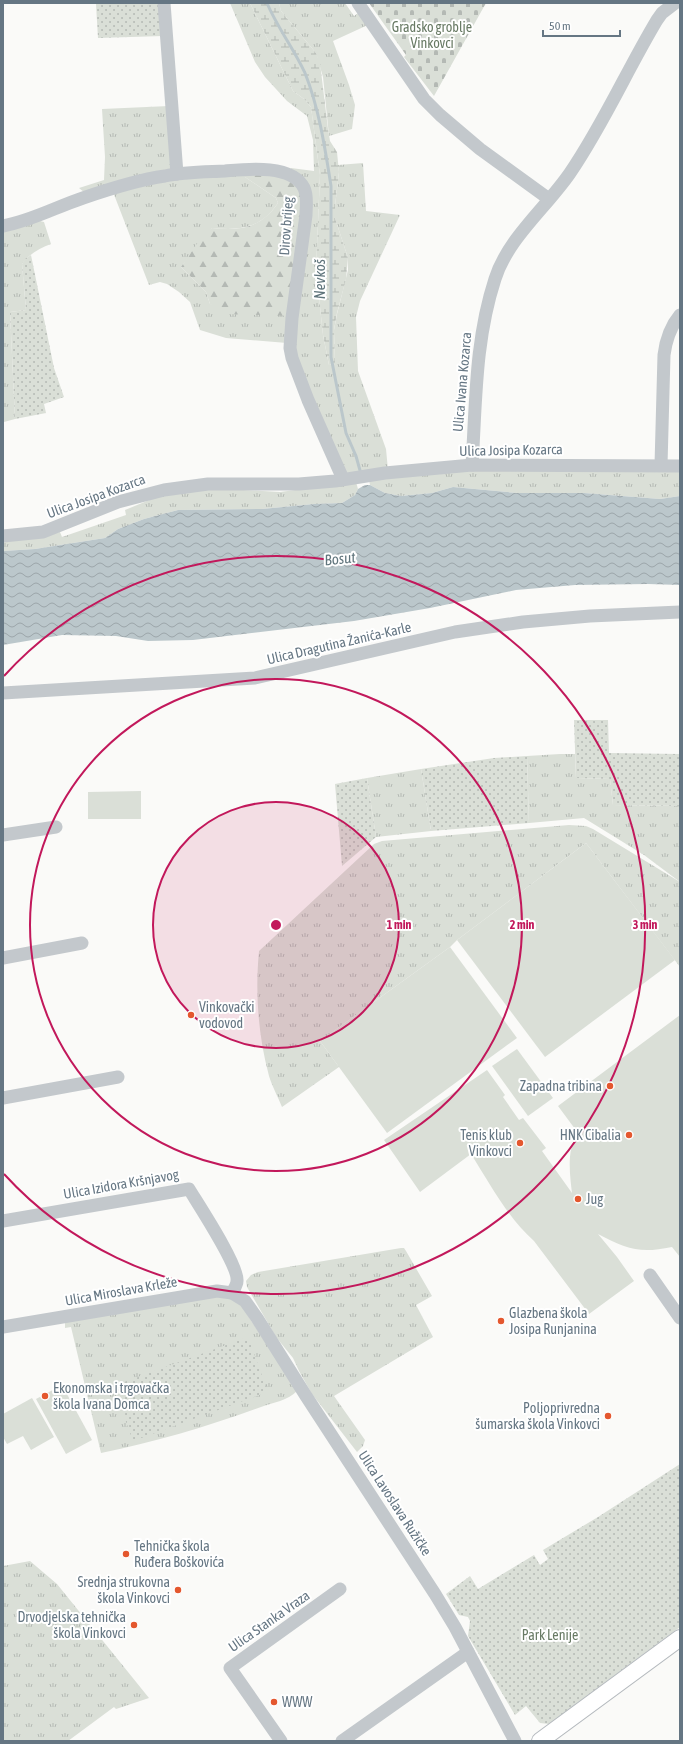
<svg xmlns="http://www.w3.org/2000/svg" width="683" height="1744" viewBox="0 0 683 1744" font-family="'Asap Condensed',sans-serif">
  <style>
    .grass { fill: url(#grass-tufts) }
    .forest { fill: url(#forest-firs) }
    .wetland { fill: url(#wetland-marsh) }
    .cemetery { fill: url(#cemetery-stones) }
    .park { fill: url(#park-dots) }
    .pitch { fill: #dadfd7 }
    .water { fill: url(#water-waves) }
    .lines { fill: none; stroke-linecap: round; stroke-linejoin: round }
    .stream { stroke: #bbc7cb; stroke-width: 3 }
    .major-casing { stroke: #b5babe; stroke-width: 18 }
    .minor { stroke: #c3c8cc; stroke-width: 13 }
    .major { stroke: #fff; stroke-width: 16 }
    .ring { fill: none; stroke: #c2185b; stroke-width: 2 }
    .poi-dot { fill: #e4572e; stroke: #fff; stroke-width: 1.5 }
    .labels { text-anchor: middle; stroke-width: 4; stroke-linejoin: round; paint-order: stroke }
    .park-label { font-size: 14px; fill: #687a64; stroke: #fff }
    .street-label { font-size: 14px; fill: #657683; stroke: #fff }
    .poi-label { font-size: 14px; fill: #657683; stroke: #fff; text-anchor: start }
    .water-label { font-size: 15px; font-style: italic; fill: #60757c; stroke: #fff }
    .centre { fill: #c2185b; stroke: #fff; stroke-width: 2 }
    .ring-label { font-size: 12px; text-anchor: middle; font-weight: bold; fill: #c2185b; stroke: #fff; stroke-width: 4; stroke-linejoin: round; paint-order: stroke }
  </style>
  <defs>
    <pattern id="grass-tufts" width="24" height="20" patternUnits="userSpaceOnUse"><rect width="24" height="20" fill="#dadfd7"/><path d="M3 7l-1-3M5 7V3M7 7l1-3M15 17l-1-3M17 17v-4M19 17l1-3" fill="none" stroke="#b4b9b4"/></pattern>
    <pattern id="forest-firs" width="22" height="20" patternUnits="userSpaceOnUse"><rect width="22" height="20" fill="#dadfd7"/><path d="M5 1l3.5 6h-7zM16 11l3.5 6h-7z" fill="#b4b9b4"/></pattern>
    <pattern id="wetland-marsh" width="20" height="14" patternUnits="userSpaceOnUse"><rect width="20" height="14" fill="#dadfd7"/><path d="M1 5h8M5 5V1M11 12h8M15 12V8" fill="none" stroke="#b4b9b4"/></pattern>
    <pattern id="cemetery-stones" width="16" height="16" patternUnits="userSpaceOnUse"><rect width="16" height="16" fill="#dadfd7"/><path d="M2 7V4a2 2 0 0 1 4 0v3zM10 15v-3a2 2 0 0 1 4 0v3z" fill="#b4b9b4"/></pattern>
    <pattern id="park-dots" width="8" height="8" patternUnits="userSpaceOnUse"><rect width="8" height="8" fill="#dadfd7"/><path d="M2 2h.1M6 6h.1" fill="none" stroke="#b4b9b4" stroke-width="1.8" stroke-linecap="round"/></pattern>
    <pattern id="water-waves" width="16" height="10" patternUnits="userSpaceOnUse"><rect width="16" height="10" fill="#bbc7cb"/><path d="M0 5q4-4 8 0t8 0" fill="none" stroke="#9ca6aa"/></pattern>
  </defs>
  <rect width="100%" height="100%" fill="#fafaf8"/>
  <g class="grass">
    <path d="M230,3H250L293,91L304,99L311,107L320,175L316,269L323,335L329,365L335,364L334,330L337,314L348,270V258L335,218V206L339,172L338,165L363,163L366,211L400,215L360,301L356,317L358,371L386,449L388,470L344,475L306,386L294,344L289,172L291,168L314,171L313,140L307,116L287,101L265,77L255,62Z"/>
    <path d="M279,3H345L354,16L361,11L370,24L333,41L349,85L355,105L352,129L329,136L323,77L316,53L281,11Z"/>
    <path d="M169,106L173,172L85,193L79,188L104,180L105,157L102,109Z"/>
    <path d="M245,173V177L276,198L278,203C261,228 241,231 212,228L181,267L206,292L210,304L291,316L287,343L226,338L200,330L190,302L179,292L167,284L160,282L149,285L113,192L157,182Z"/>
    <path d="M40,221L44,222L51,244C40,248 29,254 22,264L26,310L10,312L15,419L4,422L3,229Z"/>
    <path d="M680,469V496L660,499L584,493H517L453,487L432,493L401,496L385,493L370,485L369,480L446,471Z"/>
    <path d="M356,482L358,489L355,495L342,503L314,504L262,509L178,510L144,519L118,529L105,538L35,549L3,551V541L60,532L62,537L126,515L125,510L159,496L187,491L226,489L280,492Z"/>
    <path d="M560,754H575L576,778L610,779L613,805L680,806V882L644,855L584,818L529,823L527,756Z"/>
    <path d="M421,769L431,831L376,837L367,778Z"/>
    <path d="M569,825L586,826L593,829L680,882V967L586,843L457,940L450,947L320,1041L339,1067L282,1107C278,1097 272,1086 269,1076C258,1035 255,993 259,951L374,844L382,841Z"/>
    <path d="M401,1248H404L406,1251L432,1296L416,1305L433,1337L334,1396L365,1440L363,1446L357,1452L312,1394L299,1371L293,1358L276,1337L247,1287L246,1281L251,1275L258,1272Z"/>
    <path d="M221,1294L241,1305L297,1391C289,1400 272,1403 261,1407C209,1426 156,1442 101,1453L71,1327L65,1328V1321Z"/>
    <path d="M30,1561L57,1584L149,1698L116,1709L114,1707L68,1741H3V1566Z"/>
  </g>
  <path class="forest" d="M245,173L284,176L298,188L304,205L291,316L227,314L210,304L206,292L181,267L203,235L212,228C240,231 261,228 278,203L276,198L245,177Z"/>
  <path class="wetland" d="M250,3H279L281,11L316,53L320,63L328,129L330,141L337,152L339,172L335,206V218L348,258L346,279L337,313L334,330L335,364L329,365L323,335L316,269L320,175L311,107L304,99L293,91Z"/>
  <path class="cemetery" d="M369,3H486L434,96L404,57L406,55Z"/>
  <g class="park">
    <path d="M113,3H161L163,36L98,38L96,4Z"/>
    <path d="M31,255L54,368L64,397L44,404L46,413L15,419L10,312L26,310L22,264L25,259Z"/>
    <path d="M574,720H608L609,753L680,754V806L613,805L610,779L576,778Z"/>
    <path d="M527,756L529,823L431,831L421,769L494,758Z"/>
    <path d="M367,778L376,837L342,866L335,784Z"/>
    <path d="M248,1337L268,1392L133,1441L113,1386Z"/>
    <path d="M680,1464V1627L549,1724L540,1723L526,1706L515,1715L468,1636L470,1621L468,1617L459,1615L446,1594L470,1576L478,1589L534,1555L540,1565L548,1559L543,1550L598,1517Z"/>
  </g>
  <g class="pitch">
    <path d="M141,791V819H88V792Z"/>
    <path d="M586,843L675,960L545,1057L457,940Z"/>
    <path d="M450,947L517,1038L387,1133L320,1041Z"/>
    <path d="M680,1015V1257L672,1247C639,1254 627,1249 598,1234L617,1257L634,1281L589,1314L534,1241C508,1218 490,1184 471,1154L420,1192L384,1140L487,1070L505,1095L503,1097L519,1120L523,1118L546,1148L542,1151L572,1193C570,1176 566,1149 578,1133L558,1106Z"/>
    <path d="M517,1049L553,1098L528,1116L492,1066Z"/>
    <path d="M62,1385L92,1440L66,1454L36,1399Z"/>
    <path d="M32,1398L54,1437L31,1450L23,1436L7,1444L3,1437V1414Z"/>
  </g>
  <path class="water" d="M365,485H370L385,493L401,496L432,493L453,487L517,493H584L660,499L680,496V585L648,584L575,585L516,590L430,608L354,621L193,640L148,641L116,636L62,635L3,645V551L35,549L105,538L118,529L144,519L178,510L262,509L314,504L342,503L355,495L358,489Z"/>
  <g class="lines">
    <path class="stream" d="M267,3C277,27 294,49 305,73C319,108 325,148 331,186V357L346,433L356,456L361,474"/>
    <g class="major-casing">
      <path id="major" d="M540,1741L680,1638"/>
    </g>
    <g class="minor">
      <path d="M164,3L177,174"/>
      <path d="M358,3L424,99L440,115L480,149L549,199"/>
      <path d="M3,226C31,221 56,207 83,198C109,189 137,180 165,176C184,172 205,172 225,171C247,169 292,164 304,188C308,196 306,207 306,215L292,318L290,348L292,358L308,400L343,479"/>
      <path d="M472,465C476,402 475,340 495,279C508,238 546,208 570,173C603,125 627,70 657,20L662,13L675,3"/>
      <path d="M661,465L664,355C666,339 670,327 680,315"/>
      <path d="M3,536L43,532L118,502L164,490L208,484H299L335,481L385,473L472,465L680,466"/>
      <path d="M3,693L255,678L455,632L523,622L590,616L680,612"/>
      <path d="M3,835L56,827"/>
      <path d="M3,958L82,943"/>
      <path d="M3,1098L118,1077"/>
      <path d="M3,1221L189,1189C198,1204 239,1266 237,1281C237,1285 234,1289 232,1293L217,1291L3,1327"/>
      <path d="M650,1275L680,1318"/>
      <path d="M232,1293L245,1301L257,1318L306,1396L435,1594L455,1627L515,1741"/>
      <path d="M281,1741L230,1668L340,1589"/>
      <path d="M342,1741L468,1652"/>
    </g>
    <use href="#major" class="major"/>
  </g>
  <circle cx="276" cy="925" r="123" fill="#c2185b" fill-opacity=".12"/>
  <g class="ring">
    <circle cx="276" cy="925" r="123"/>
    <circle cx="276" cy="925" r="246"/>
    <path d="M4 676A369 369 0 1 1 4 1174"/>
  </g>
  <g class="poi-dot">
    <circle cx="191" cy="1015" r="4"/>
    <circle cx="610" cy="1086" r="4"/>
    <circle cx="629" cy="1135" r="4"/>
    <circle cx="520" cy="1143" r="4"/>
    <circle cx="578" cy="1199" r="4"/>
    <circle cx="501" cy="1321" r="4"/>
    <circle cx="45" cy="1396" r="4"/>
    <circle cx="608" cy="1416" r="4"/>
    <circle cx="126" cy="1554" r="4"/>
    <circle cx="178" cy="1590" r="4"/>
    <circle cx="134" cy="1625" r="4"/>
    <circle cx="274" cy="1702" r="4"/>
  </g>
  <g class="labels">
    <g class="park-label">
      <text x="432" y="32">Gradsko groblje<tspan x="432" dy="16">Vinkovci</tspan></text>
      <text x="550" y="1640">Park Lenije</text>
    </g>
    <g class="street-label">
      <text transform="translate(286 226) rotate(-86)" y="5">Dirov brijeg</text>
      <text transform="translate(462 382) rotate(-85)" y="5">Ulica Ivana Kozarca</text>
      <text transform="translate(511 450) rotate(-1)" y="5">Ulica Josipa Kozarca</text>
      <text transform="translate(96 496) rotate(-20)" y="5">Ulica Josipa Kozarca</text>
      <text transform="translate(339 643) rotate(-13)" y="5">Ulica Dragutina Žanića-Karle</text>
      <text transform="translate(121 1184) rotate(-10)" y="5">Ulica Izidora Kršnjavog</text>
      <text transform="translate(121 1291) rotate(-10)" y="5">Ulica Miroslava Krleže</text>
      <text transform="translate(395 1503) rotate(57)" y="5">Ulica Lavoslava Ružičke</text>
      <text transform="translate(269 1621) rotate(-35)" y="5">Ulica Stanka Vraza</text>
    </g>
    <g class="poi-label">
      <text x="199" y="1012">Vinkovački<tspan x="199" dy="16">vodovod</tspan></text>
      <text x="602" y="1091" text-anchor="end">Zapadna tribina</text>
      <text x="512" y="1140" text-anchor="end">Tenis klub<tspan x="512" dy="16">Vinkovci</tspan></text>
      <text x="621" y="1140" text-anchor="end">HNK Cibalia</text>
      <text x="586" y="1204">Jug</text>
      <text x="509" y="1318">Glazbena škola<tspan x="509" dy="16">Josipa Runjanina</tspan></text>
      <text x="53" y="1393">Ekonomska i trgovačka<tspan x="53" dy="16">škola Ivana Domca</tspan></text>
      <text x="600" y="1413" text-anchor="end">Poljoprivredna<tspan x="600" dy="16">šumarska škola Vinkovci</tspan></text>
      <text x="134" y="1551">Tehnička škola<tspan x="134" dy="16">Ruđera Boškovića</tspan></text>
      <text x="170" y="1587" text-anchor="end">Srednja strukovna<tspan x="170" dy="16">škola Vinkovci</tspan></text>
      <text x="126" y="1622" text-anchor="end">Drvodjelska tehnička<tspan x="126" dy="16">škola Vinkovci</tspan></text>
      <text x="282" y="1707">WWW</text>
    </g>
    <g class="water-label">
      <text transform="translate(320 279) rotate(-90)" y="5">Nevkoš</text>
      <text transform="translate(340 559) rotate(-6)" y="5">Bosut</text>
    </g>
  </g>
  <circle cx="276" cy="925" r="6" class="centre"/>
  <g class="ring-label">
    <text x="399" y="929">1 min</text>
    <text x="522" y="929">2 min</text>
    <text x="645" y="929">3 min</text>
  </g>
  <rect width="683" height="1744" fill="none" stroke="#657683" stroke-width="8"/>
  <path d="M543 30v6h77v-6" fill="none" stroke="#657683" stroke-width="2"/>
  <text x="549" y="30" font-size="12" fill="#657683" stroke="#ffffff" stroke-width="3" paint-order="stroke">50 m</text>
</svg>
